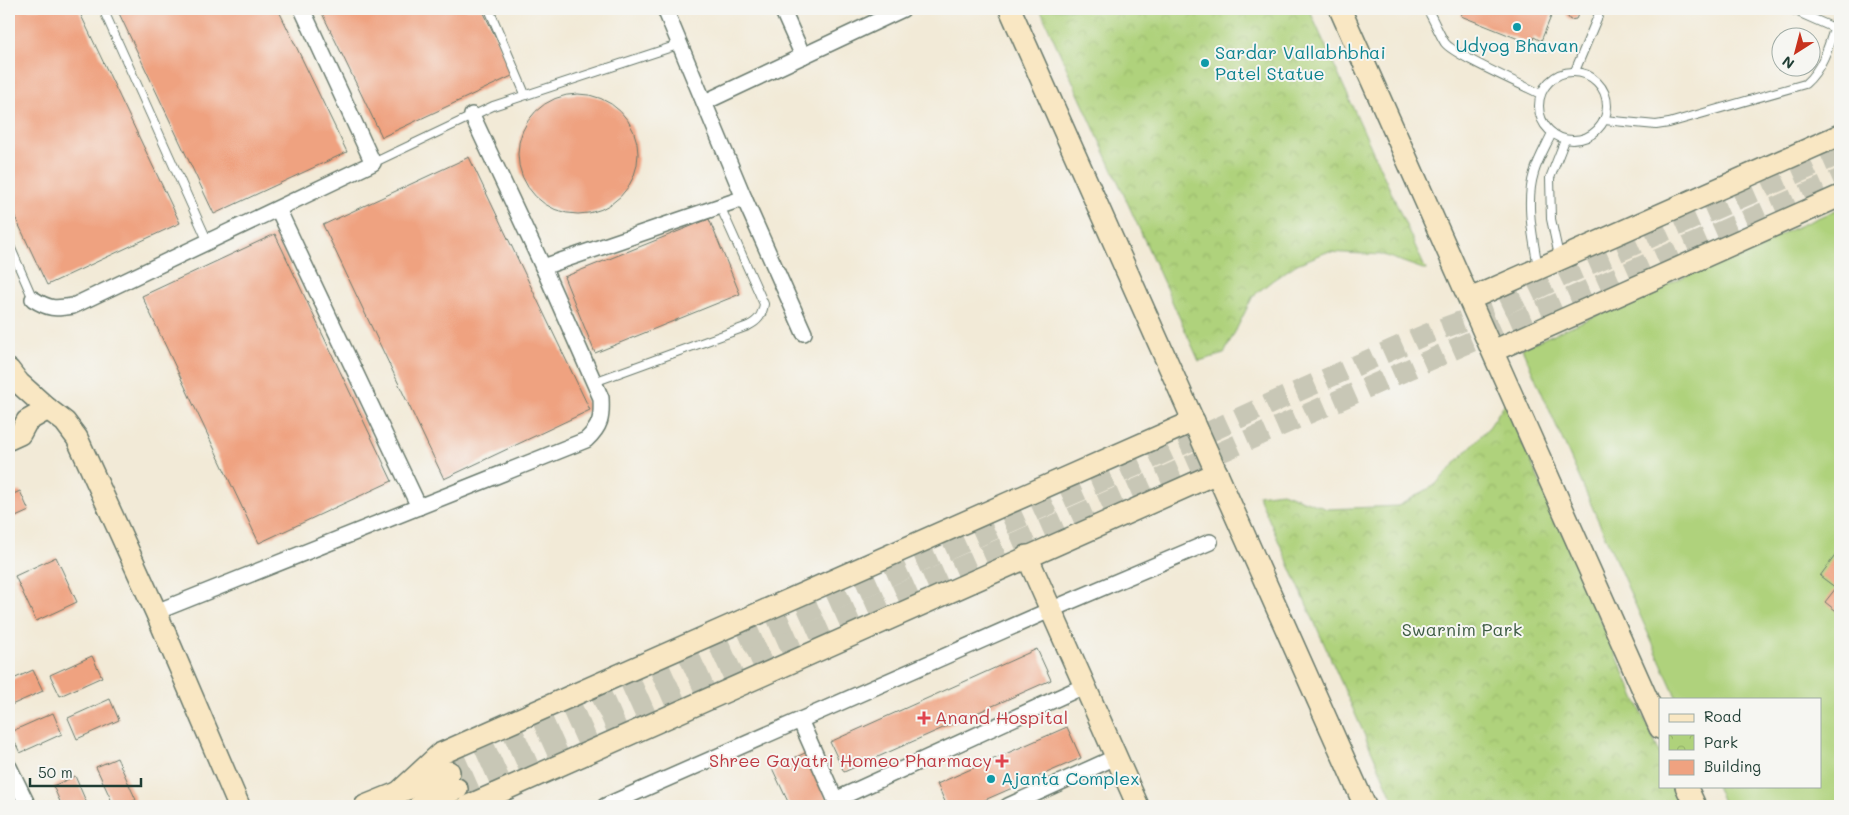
<svg xmlns="http://www.w3.org/2000/svg" width="1849" height="815" viewBox="0 0 1849 815" font-family="Mali,sans-serif">
  <style>
    .green { fill: #afd27b; stroke: #678858 }
    .park { fill: url(#park-crowns); stroke: #678858 }
    .building { fill: #efa280 }
    .lines { fill: none; stroke-linecap: round; stroke-linejoin: round }
    .secondary-tunnel { stroke: #c8c7b6; stroke-width: 21; stroke-dasharray: 21 11; stroke-linecap: butt }
    .lane-casing { stroke: #697a6d; stroke-width: 10 }
    .street-casing { stroke: #697a6d; stroke-width: 18 }
    .secondary-casing { stroke: #697a6d; stroke-width: 24 }
    .lane { stroke: #fff; stroke-width: 8 }
    .street { stroke: #fff; stroke-width: 15 }
    .secondary { stroke: #f9e7c3; stroke-width: 21 }
    .culture-dot { fill: #0f9aa8; stroke: #f6f6f2; stroke-width: 2 }
    .health-dot { fill: #e0444e; stroke: #f6f6f2; stroke-width: 2 }
    .labels { text-anchor: middle; stroke-width: 4; stroke-linejoin: round; paint-order: stroke }
    .culture-label { font-size: 18px; fill: #0d838f; stroke: #f6f6f2; text-anchor: start }
    .park-label { font-size: 18px; fill: #3c5b42; stroke: #f6f6f2 }
    .health-label { font-size: 18px; fill: #be3a42; stroke: #f6f6f2; text-anchor: start }
  </style>
  <defs>
    <pattern id="park-crowns" width="20" height="18" patternUnits="userSpaceOnUse" patternTransform="scale(1.25)"><rect width="20" height="18" fill="#afd27b"/><path d="M2 6a3 3 0 1 1 6 0M12 15a3 3 0 1 1 6 0" fill="none" stroke="#96b56b"/></pattern>
  </defs>
  <rect width="100%" height="100%" fill="#f6f6f2"/>
  <filter id="ink" filterUnits="userSpaceOnUse"><feTurbulence type="fractalNoise" baseFrequency=".02" numOctaves="2"/><feDisplacementMap in="SourceGraphic" scale="10" xChannelSelector="R" yChannelSelector="G"/><feConvolveMatrix kernelMatrix="1 2 1 2 8 2 1 2 1" color-interpolation-filters="sRGB"/></filter>
  <filter id="wash" filterUnits="userSpaceOnUse"><feTurbulence type="fractalNoise" baseFrequency=".0096" numOctaves="4" result="noise"/><feDisplacementMap in="SourceGraphic" scale="20" xChannelSelector="R" yChannelSelector="G"/><feGaussianBlur stdDeviation="1.12" result="paint"/><feColorMatrix in="noise" values="0 0 0 0 0 0 0 0 0 0 0 0 0 0 0 0 0 1.4 0 .05"/><feComposite in="paint" operator="in"/></filter>
  <g filter="url(#wash)">
    <rect width="100%" height="100%" fill="#f2ead7"/>
    <path class="green" d="M1840,208V806H1725L1716,786H1820V699H1677L1522,348Z"/>
    <g class="park">
      <path d="M1040,9H1309L1426,270L1383,255L1327,252L1297,264L1273,280L1253,296L1224,354L1199,361Z"/>
      <path d="M1505,403L1660,754V786H1675L1683,806H1396L1258,495L1282,492L1327,509L1398,506L1435,485L1490,426Z"/>
    </g>
    <g id="blocks">
      <g class="building">
        <path d="M9,9H78L180,223L47,285L9,204Z"/>
        <path d="M117,9H278L347,152L214,214Z"/>
        <path d="M320,9H482L514,75L382,137Z"/>
        <path d="M1458,9H1563L1562,11L1552,14L1541,41L1534,37L1531,44L1461,16L1463,11Z"/>
        <path d="M1568,9H1581L1576,19L1570,20L1566,14Z"/>
        <circle cx="578" cy="154" r="60"/>
        <path d="M469,157L590,410L444,479L323,225Z"/>
        <path d="M709,219L740,294L595,353L564,277Z"/>
        <path d="M275,234L392,481L259,543L142,296Z"/>
        <path d="M20,491L29,511L9,520V496Z"/>
        <path d="M1840,549V614L1825,602L1836,588L1820,576Z"/>
        <path d="M56,557L77,602L36,621L15,576Z"/>
        <path d="M1037,649L1051,680L844,772L830,742Z"/>
        <path d="M92,656L102,677L60,696L50,675Z"/>
        <path d="M33,670L43,691L9,706V681Z"/>
        <path d="M110,699L119,720L77,739L68,718Z"/>
        <path d="M53,713L62,734L20,753L10,732Z"/>
        <path d="M1067,727L1081,758L971,806H947L937,784Z"/>
        <path d="M805,753L830,806H790L772,768Z"/>
        <path d="M117,758L136,800L121,806H114L96,767Z"/>
        <path d="M75,776L88,806H62L53,786Z"/>
        <path d="M9,789L17,806H9Z"/>
      </g>
    </g>
  </g>
  <g filter="url(#ink)">
    <use href="#blocks" fill-opacity="0" stroke="#697a6d" stroke-width="1"/>
    <g class="lines">
      <g class="secondary-tunnel">
        <path d="M449,772L1146,461L1276,401L1427,334L1493,310L1565,275L1840,154"/>
        <path d="M457,789L1840,179"/>
      </g>
      <g class="lane-casing">
        <g id="lane">
          <path d="M103,9L208,242"/>
          <path d="M489,9L525,94"/>
          <path d="M1427,9C1434,20 1438,32 1445,43C1454,55 1523,85 1540,94"/>
          <path d="M1791,9L1834,28"/>
          <path d="M1575,71L1601,9"/>
          <circle cx="1573" cy="106" r="34"/>
          <path d="M1604,120L1656,125L1669,123L1805,84C1826,66 1831,36 1840,10"/>
          <path d="M373,163L493,106L681,44"/>
          <path d="M9,244L33,299"/>
          <path d="M1559,256L1551,219L1550,178L1565,140"/>
          <path d="M1538,267C1533,238 1525,202 1534,173C1538,159 1546,146 1552,133"/>
          <path d="M594,382L748,326C758,321 762,316 764,304L720,206"/>
        </g>
      </g>
      <g class="street-casing">
        <g id="street">
          <path d="M665,9L744,198L804,333"/>
          <path d="M782,9L803,56"/>
          <path d="M705,102L903,9"/>
          <path d="M278,209L419,507"/>
          <path d="M543,267L744,198"/>
          <path d="M33,299C49,309 54,309 73,306L373,163L302,9"/>
          <path d="M156,612L586,440C601,426 602,418 601,398L543,267L472,115"/>
          <path d="M800,720L838,806"/>
          <path d="M9,767L28,806"/>
          <path d="M835,800L1084,686"/>
          <path d="M605,806L1050,610L1210,542"/>
          <path d="M1008,806L1116,757"/>
        </g>
      </g>
      <g class="secondary-casing">
        <g id="secondary">
          <path d="M1010,9L1365,806"/>
          <path d="M1340,9L1660,728"/>
          <path d="M1470,299L1840,135"/>
          <path d="M1493,351L1840,196"/>
          <path d="M9,370L19,383L48,409L65,422L77,438L156,612L239,806"/>
          <path d="M9,439L20,434L27,421L48,409"/>
          <path d="M1027,556L1138,806"/>
          <path d="M1686,786L1695,806"/>
          <path d="M398,793L440,754L1194,421"/>
          <path d="M365,806L449,772"/>
          <path d="M419,806L457,789"/>
          <path d="M468,806L1217,473"/>
        </g>
      </g>
      <use href="#lane" class="lane"/>
      <use href="#street" class="street"/>
      <use href="#secondary" class="secondary"/>
    </g>
  </g>
  <g class="culture-dot">
    <circle cx="1517" cy="27" r="5"/>
    <circle cx="1205" cy="63" r="5"/>
    <circle cx="991" cy="779" r="5"/>
  </g>
  <g class="health-dot">
    <path d="M921.5 710.5h5v5h5v5h-5v5h-5v-5h-5v-5h5z"/>
    <path d="M999.5 753.5h5v5h5v5h-5v5h-5v-5h-5v-5h5z"/>
  </g>
  <g class="labels">
    <g class="culture-label">
      <text x="1517" y="52" text-anchor="middle">Udyog Bhavan</text>
      <text x="1215" y="59">Sardar Vallabhbhai<tspan x="1215" dy="21">Patel Statue</tspan></text>
      <text x="1001" y="785">Ajanta Complex</text>
    </g>
    <g class="park-label">
      <text x="1462" y="636">Swarnim Park</text>
    </g>
    <g class="health-label">
      <text x="935" y="724">Anand Hospital</text>
      <text x="992" y="767" text-anchor="end">Shree Gayatri Homeo Pharmacy</text>
    </g>
  </g>
  <rect width="1849" height="815" fill="none" stroke="#f6f6f2" stroke-width="30"/>
  <rect x="1659" y="698" width="162" height="90" fill="#f6f6f2" stroke="#a0aca6"/>
  <rect x="1669" y="714" width="25" height="8" fill="#f9e7c3" stroke="#a0aca6"/>
  <text x="1704" y="722" font-size="15" fill="#1f3d34">Road</text>
  <rect x="1669" y="735" width="25" height="15" fill="url(#park-crowns)" stroke="#a0aca6"/>
  <text x="1704" y="748" font-size="15" fill="#1f3d34">Park</text>
  <rect x="1669" y="760" width="25" height="15" fill="#efa280" stroke="#a0aca6"/>
  <text x="1704" y="772" font-size="15" fill="#1f3d34">Building</text>
  <g transform="translate(1796 52) rotate(216)"><circle r="24" fill="#f6f6f2" stroke="#a0aca6"/>
  <path d="M0-4L9 19L0 12L-9 19Z" fill="#c8321e"/>
  <text y="-8" font-size="14" font-weight="bold" text-anchor="middle" fill="#1f3d34">N</text>
  </g>
  <path d="M30 778v8h111v-8" fill="none" stroke="#1f3d34" stroke-width="2.5"/>
  <text x="38" y="778" font-size="15" fill="#1f3d34" stroke="#f6f6f2" stroke-width="4" paint-order="stroke">50 m</text>
</svg>
